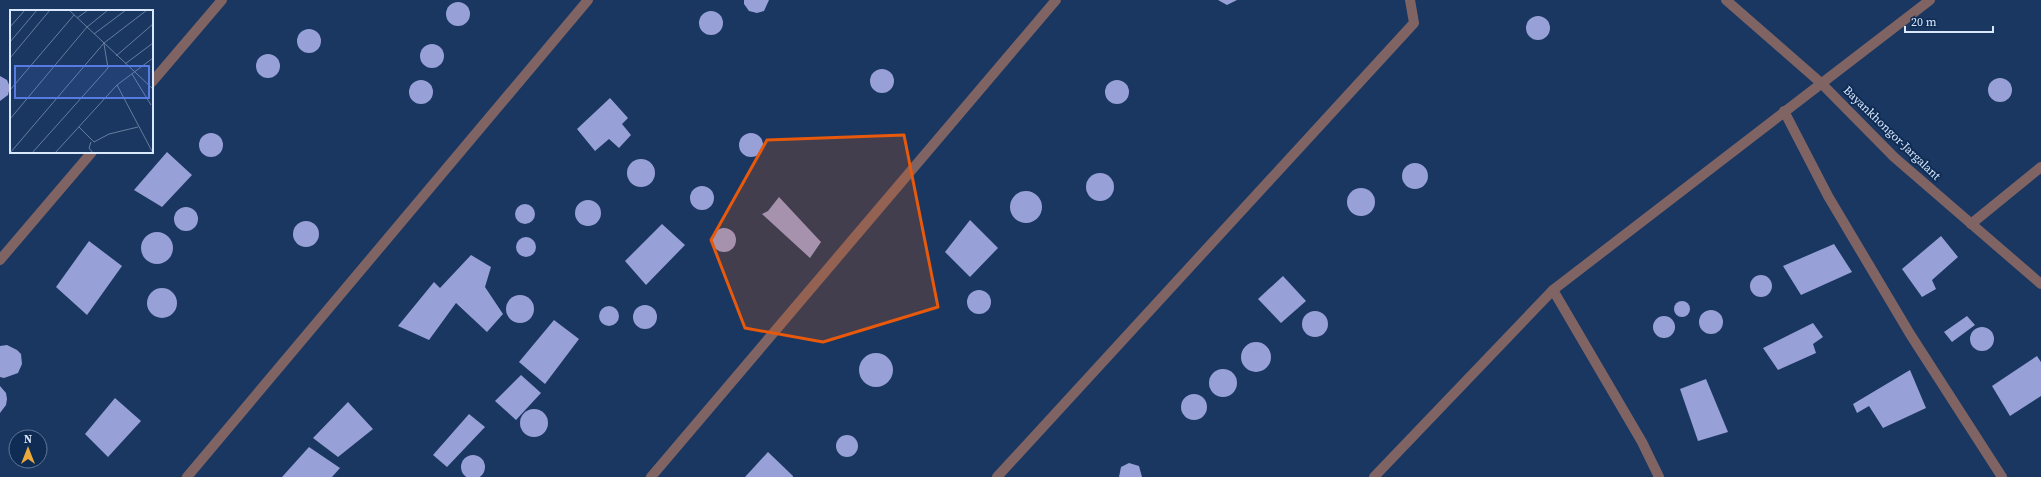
<svg xmlns="http://www.w3.org/2000/svg" width="2041" height="477" viewBox="0 0 2041 477" font-family="'Source Serif 4',serif">
  <style>
    .building { fill: #98a0d8 }
    .lines { fill: none; stroke-linecap: round; stroke-linejoin: round }
    .minor { stroke: #806464; stroke-width: 10 }
    .marked { fill: #e8590c; fill-opacity: 0.2; stroke: #e8590c; stroke-width: 3; stroke-linejoin: round }
    .labels { text-anchor: middle; stroke-width: 4; stroke-linejoin: round; paint-order: stroke }
    .street-label { font-size: 12px; fill: #dae8fd; stroke: #0f2c55 }
    .inset-road { fill: none; stroke: #667e9f; stroke-width: 1 }
    .view { fill: #567ce3; fill-opacity: 0.15; stroke: #567ce3; stroke-width: 2 }
    .inset-edge { fill: none; stroke: #dae8fd; stroke-width: 2 }
  </style>
  <rect width="100%" height="100%" fill="#193760"/>
  <g class="building">
    <path d="M744,0H769L764,11L757,13L749,11L744,4Z"/>
    <path d="M1218,0H1237L1227,5Z"/>
    <circle cx="458" cy="14" r="12"/>
    <circle cx="711" cy="23" r="12"/>
    <circle cx="1538" cy="28" r="12"/>
    <circle cx="309" cy="41" r="12"/>
    <circle cx="432" cy="56" r="12"/>
    <circle cx="268" cy="66" r="12"/>
    <circle cx="882" cy="81" r="12"/>
    <path d="M0,76L7,80L10,87L8,95L0,101Z"/>
    <circle cx="2000" cy="90" r="12"/>
    <circle cx="421" cy="92" r="12"/>
    <circle cx="1117" cy="92" r="12"/>
    <path d="M610,98L628,118L622,124L631,135L619,148L609,139L595,151L577,129Z"/>
    <circle cx="211" cy="145" r="12"/>
    <circle cx="751" cy="145" r="12"/>
    <path d="M167,152L192,175L162,207L134,190Z"/>
    <circle cx="641" cy="173" r="14"/>
    <circle cx="1415" cy="176" r="13"/>
    <circle cx="1100" cy="187" r="14"/>
    <circle cx="702" cy="198" r="12"/>
    <circle cx="1361" cy="202" r="14"/>
    <circle cx="1026" cy="207" r="16"/>
    <path d="M779,197L821,242L810,258L762,214L768,211Z"/>
    <circle cx="588" cy="213" r="13"/>
    <circle cx="525" cy="214" r="10"/>
    <circle cx="186" cy="219" r="12"/>
    <path d="M970,220L998,248L970,277L945,252Z"/>
    <circle cx="306" cy="234" r="13"/>
    <path d="M662,224L685,245L646,285L625,261Z"/>
    <circle cx="724" cy="240" r="12"/>
    <circle cx="157" cy="248" r="16"/>
    <path d="M1941,236L1958,257L1932,280L1936,289L1922,297L1902,269Z"/>
    <circle cx="526" cy="247" r="10"/>
    <path d="M89,241L122,266L87,315L56,287Z"/>
    <path d="M1834,244L1852,272L1801,295L1783,266Z"/>
    <path d="M471,255L491,267L485,287L503,314L487,332L456,303L429,340L398,326L434,282L440,288Z"/>
    <circle cx="1761" cy="286" r="11"/>
    <path d="M1283,276L1306,301L1281,323L1258,299Z"/>
    <circle cx="162" cy="303" r="15"/>
    <circle cx="979" cy="302" r="12"/>
    <circle cx="520" cy="309" r="14"/>
    <circle cx="1682" cy="309" r="8"/>
    <circle cx="645" cy="317" r="12"/>
    <circle cx="609" cy="316" r="10"/>
    <circle cx="1711" cy="322" r="12"/>
    <circle cx="1315" cy="324" r="13"/>
    <circle cx="1664" cy="327" r="11"/>
    <path d="M1967,316L1975,325L1952,342L1944,332Z"/>
    <path d="M554,320L579,339L545,384L519,362Z"/>
    <path d="M1813,323L1823,337L1813,344L1816,353L1778,370L1763,348Z"/>
    <circle cx="1982" cy="339" r="12"/>
    <circle cx="1256" cy="357" r="15"/>
    <path d="M7,345L17,350L21,354L22,364L18,373L4,378L0,377V346Z"/>
    <circle cx="876" cy="370" r="17"/>
    <path d="M2037,356L2041,362V396L2010,416L1992,386Z"/>
    <circle cx="1223" cy="383" r="14"/>
    <path d="M1910,370L1926,408L1883,428L1869,406L1857,413L1853,404Z"/>
    <path d="M521,375L541,393L516,420L495,401Z"/>
    <path d="M1706,379L1728,432L1698,441L1680,389Z"/>
    <path d="M0,386L6,393L7,399L6,405L0,413Z"/>
    <circle cx="1194" cy="407" r="13"/>
    <path d="M115,398L141,421L108,457L85,434Z"/>
    <path d="M348,402L373,429L338,457L313,438Z"/>
    <circle cx="534" cy="423" r="14"/>
    <path d="M469,414L485,427L447,467L433,455Z"/>
    <circle cx="847" cy="446" r="11"/>
    <path d="M309,447L340,468L332,477H282Z"/>
    <path d="M768,452L793,476V477H745Z"/>
    <circle cx="473" cy="467" r="12"/>
    <path d="M1129,463L1139,466L1142,477H1119L1121,467Z"/>
  </g>
  <g class="lines">
    <g class="minor">
      <path d="M1726,0L1821,83L1894,157L2041,284"/>
      <path d="M152,82L222,0"/>
      <path d="M1784,111L1828,196L1910,334L2002,477"/>
      <path d="M1971,224L2041,167"/>
      <path d="M0,260L92,152"/>
      <path d="M1553,290L1642,442L1659,477"/>
      <path d="M187,477L588,0"/>
      <path d="M651,477L1056,0"/>
      <path d="M997,477L1414,23L1410,0"/>
      <path d="M1374,477L1553,290L1930,0"/>
    </g>
  </g>
  <path class="marked" d="M904,135L938,307L823,342L745,328L711,240L767,140Z"/>
  <g class="labels">
    <g class="street-label">
      <text transform="translate(1892 133) rotate(44)" y="4">Bayankhongor-Jargalant</text>
    </g>
  </g>
  <g transform="translate(10 10)">
    <rect width="143" height="143" fill="#193760"/>
    <path class="inset-road" d="M59,0L143,79M67,8L78,0M0,17L15,0M84,24L116,0M0,32L27,0M106,46L143,14M0,48L40,0M115,54L143,33M122,64L141,95M107,75L143,143M0,80L64,5M0,109L77,17L98,0M69,117L84,132L99,124L128,117M81,132L79,138L83,143M0,143L94,33L137,0M22,143L98,58L94,34M45,143L107,75L143,48"/>
    <path class="view" d="M5,56H139V88H5Z"/>
    <rect width="143" height="143" class="inset-edge"/>
  </g>
  <g transform="translate(28 449)"><circle r="19" fill="#0f2c55" stroke="#607798"/>
  <path d="M0-3L7 15L0 10L-7 15Z" fill="#eaaa39"/>
  <text y="-6" font-size="11" font-weight="bold" text-anchor="middle" fill="#dae8fd">N</text>
  </g>
  <path d="M1905 26v6h88v-6" fill="none" stroke="#dae8fd" stroke-width="2"/>
  <text x="1911" y="26" font-size="12" fill="#dae8fd" stroke="#0f2c55" stroke-width="3" paint-order="stroke">20 m</text>
</svg>
